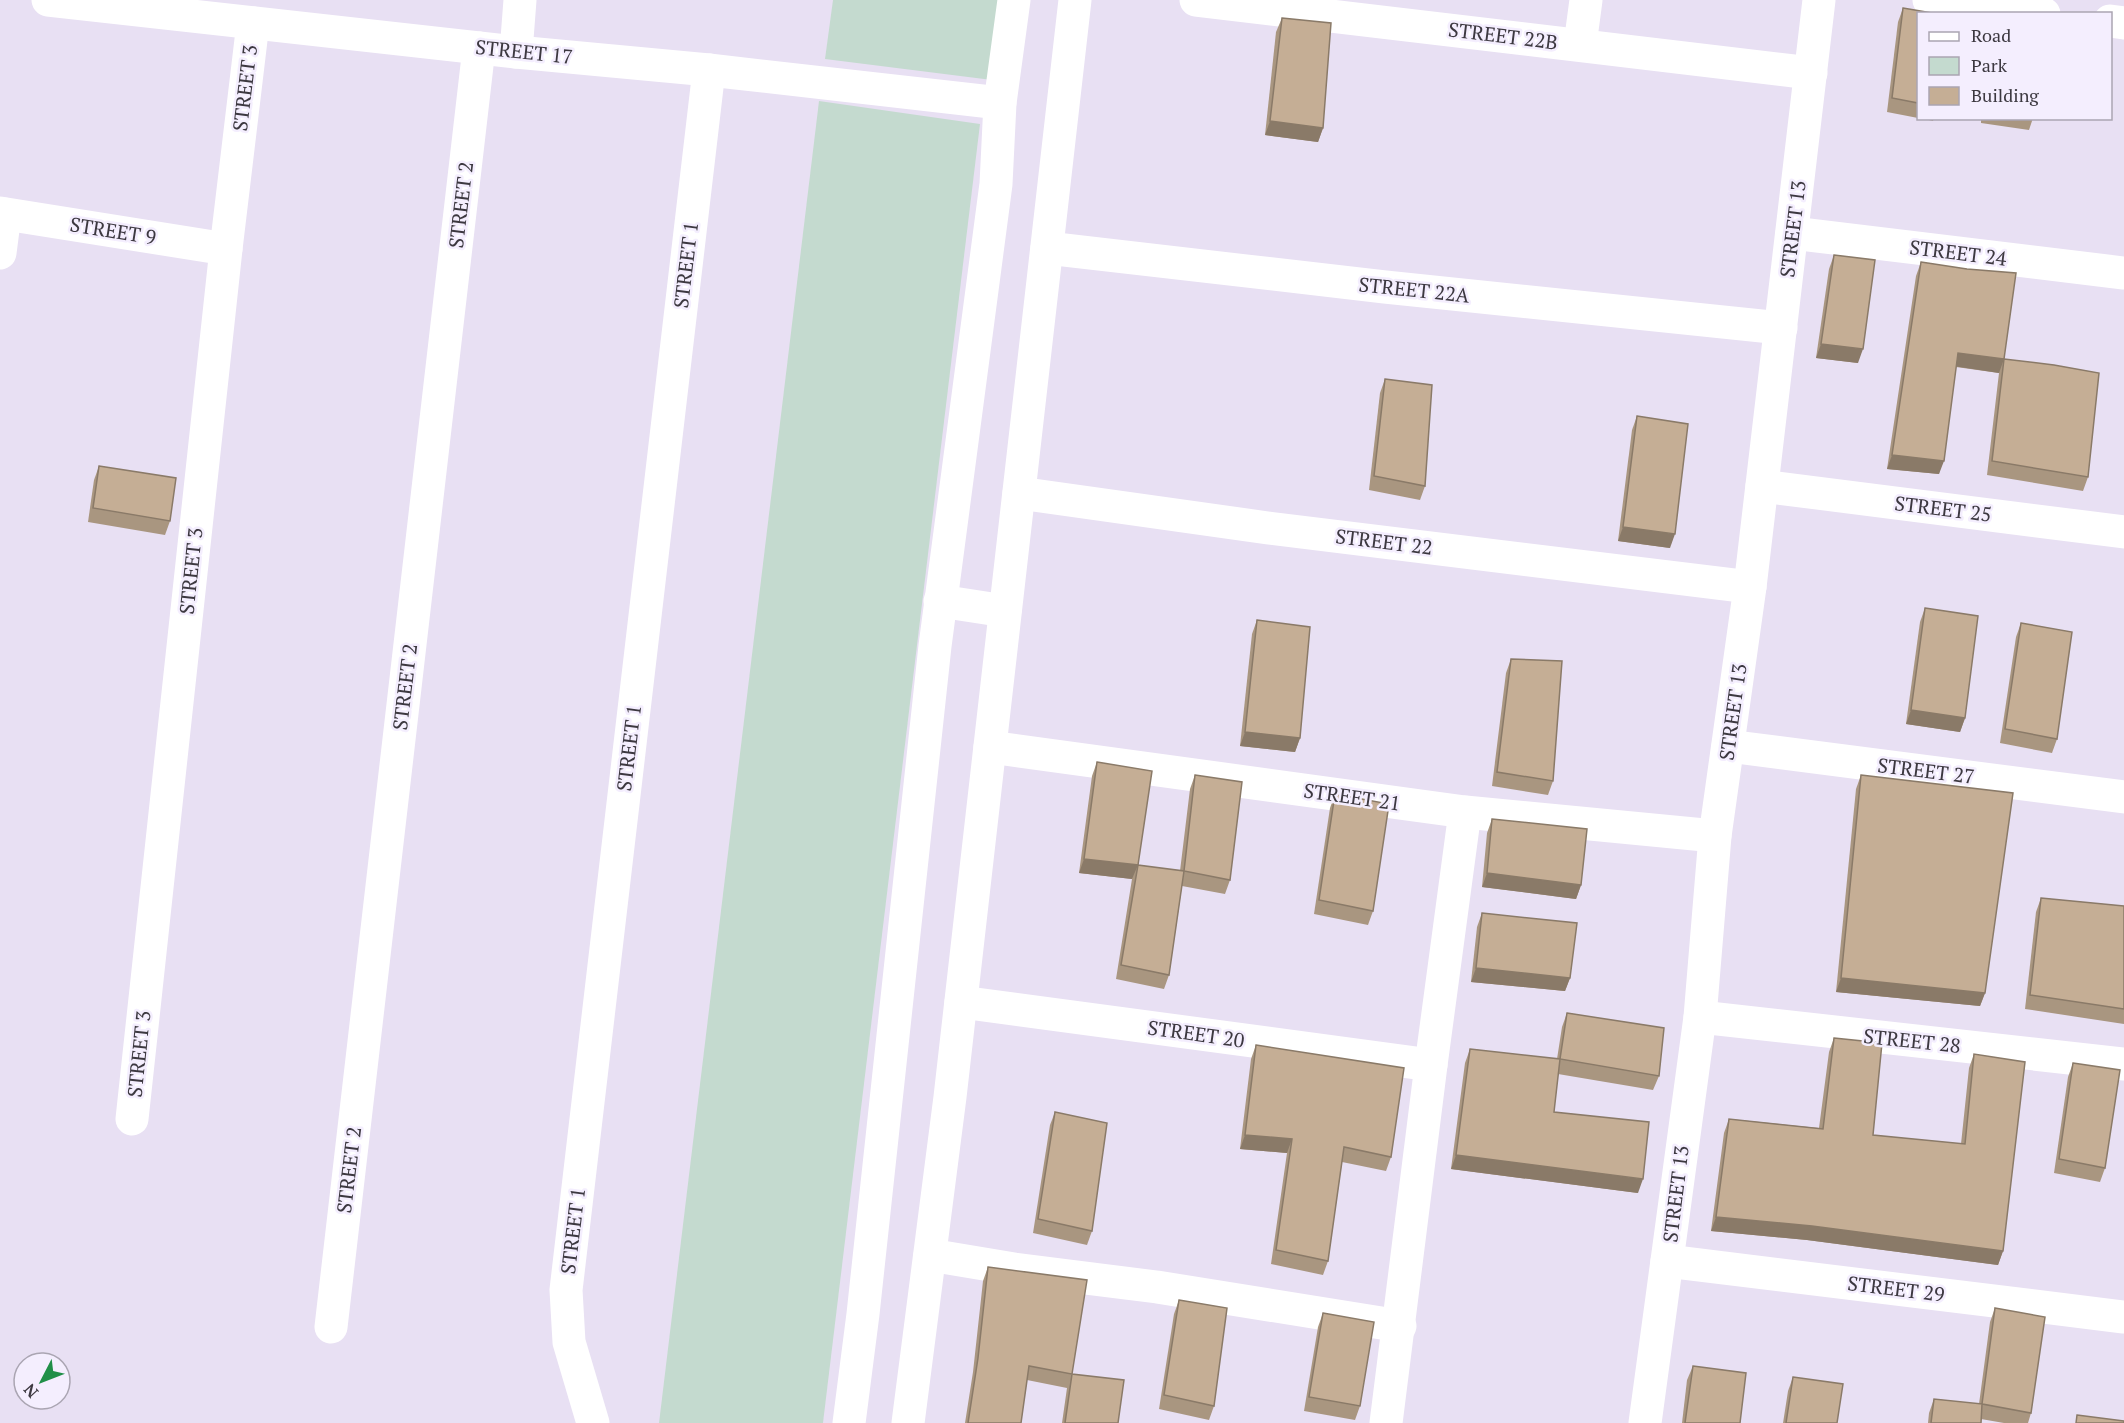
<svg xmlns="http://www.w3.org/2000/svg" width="2124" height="1423" viewBox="0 0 2124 1423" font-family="'PT Serif',serif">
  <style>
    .green { fill: #c4dacf }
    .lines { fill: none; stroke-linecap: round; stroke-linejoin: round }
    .minor { stroke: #fff; stroke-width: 33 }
    .wall { fill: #a99680 }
    .shaded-wall { fill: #8a7a68 }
    .building { fill: #c5ae95; stroke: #8a7a68; stroke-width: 1.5 }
    .labels { text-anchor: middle; stroke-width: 5; stroke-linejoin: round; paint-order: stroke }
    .street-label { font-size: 20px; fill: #3c3840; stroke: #f4eefe }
  </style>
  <rect width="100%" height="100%" fill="#e8e0f3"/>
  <g class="green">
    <path d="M833,0H1001L992,80L825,59Z"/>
    <path d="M819,101L980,124L823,1423H659Z"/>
  </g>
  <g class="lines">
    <g class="minor">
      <path d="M48,0L516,52L709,70L1000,103"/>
      <path d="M1196,0L1811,73"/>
      <path d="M1929,0L2044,14"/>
      <path d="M2110,21L2124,23"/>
      <path d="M1580,45L1586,0"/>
      <path d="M516,52L520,0"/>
      <path d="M0,213L226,249"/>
      <path d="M1792,233L2124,273"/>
      <path d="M1047,248L1385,287L1781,328"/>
      <path d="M0,253L5,214"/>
      <path d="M1762,486L2124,532"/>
      <path d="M1019,493L1268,528L1750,587"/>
      <path d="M940,601L1005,611"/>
      <path d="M1728,746L2124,797"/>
      <path d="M990,747L1465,812L1715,836"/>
      <path d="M961,1002L1431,1065"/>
      <path d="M1700,1017L2124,1064"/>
      <path d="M132,1119L226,249L253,23"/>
      <path d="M930,1255L1014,1269L1157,1287L1400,1326"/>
      <path d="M1667,1261L2124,1317"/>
      <path d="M331,1327L479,48"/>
      <path d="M593,1423L569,1342L566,1290L709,70"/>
      <path d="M849,1423L863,1314L935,646L996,184L1000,103L1014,0"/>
      <path d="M908,1423L950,1097L1075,0"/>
      <path d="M1386,1423L1431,1065L1465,812"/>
      <path d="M1645,1423L1700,1017L1715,836L1750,587L1819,0"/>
    </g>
  </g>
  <g class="wall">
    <path d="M1903,8L1918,14V118L1887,112L1898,22Z"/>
    <path d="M1282,18L1323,128L1318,142L1265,135L1276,32Z"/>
    <path d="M1920,118H1934L1933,121Z"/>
    <path d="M1981,118H2033L2029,130L1981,123Z"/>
    <path d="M1834,255L1858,363L1816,358L1829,269Z"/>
    <path d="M1921,262L2004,359L2088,477L2083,491L1987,475L1999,373L1956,367L1939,474L1887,469L1916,276Z"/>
    <path d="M1385,379L1425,486L1420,500L1369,490L1380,393Z"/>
    <path d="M1637,416L1670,548L1618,541L1632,430Z"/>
    <path d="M99,466L170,521L165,535L88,522L94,480Z"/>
    <path d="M1925,608L1965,718L1960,732L1906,724L1920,622Z"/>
    <path d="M1257,620L1300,738L1295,752L1240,746L1252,634Z"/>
    <path d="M2021,623L2057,739L2052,753L2000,743L2016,637Z"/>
    <path d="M1511,659L1553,781L1548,795L1492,786L1506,673Z"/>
    <path d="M1097,762L1138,865L1180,871L1190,789L1195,775L1230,880L1225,894L1182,886L1169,975L1164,989L1116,979L1132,879L1079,873L1092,776Z"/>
    <path d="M1861,775L1985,993L1980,1006L1836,992L1856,789Z"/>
    <path d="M1335,794L1373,911L1368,925L1314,914L1330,808Z"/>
    <path d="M1492,819L1581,885L1576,899L1482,887L1487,833Z"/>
    <path d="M2041,898L2124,906V1024L2025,1009L2036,912Z"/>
    <path d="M1482,913L1570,978L1565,991L1471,982L1477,927Z"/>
    <path d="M1567,1013L1659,1076L1653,1090L1558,1074L1554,1112L1638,1193L1451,1169L1465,1063L1470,1049L1557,1059L1562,1027Z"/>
    <path d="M1834,1038L1873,1135L1961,1144L1969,1068L1974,1054L2003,1251L1998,1265L1807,1240L1711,1231L1724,1133L1729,1119L1819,1128L1829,1052Z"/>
    <path d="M1256,1045L1391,1157L1386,1171L1342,1162L1328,1261L1323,1275L1271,1264L1287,1153L1240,1149L1251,1059Z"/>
    <path d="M2073,1063L2105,1168L2100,1182L2054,1173L2068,1077Z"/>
    <path d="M1055,1112L1092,1231L1087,1245L1033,1233L1050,1125Z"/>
    <path d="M988,1267L1072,1374L1118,1423H1062L1067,1388L1027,1380L1021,1423H965L973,1372L983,1281Z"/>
    <path d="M1179,1300L1214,1406L1209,1420L1159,1409L1174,1314Z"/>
    <path d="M1995,1308L2031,1413L2028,1423H2004L1981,1419V1423H1928L1929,1413L1934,1399L1979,1404L1990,1322Z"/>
    <path d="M1323,1313L1360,1406L1355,1420L1304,1411L1318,1327Z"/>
    <path d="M1693,1366L1740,1423H1682L1687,1380Z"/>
    <path d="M1793,1377L1837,1423H1783L1788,1391Z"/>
  </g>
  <g class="shaded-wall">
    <path d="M1270,121L1323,128L1318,142L1265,135Z"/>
    <path d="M1821,344L1863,349L1858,363L1816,358Z"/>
    <path d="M1958,353L2004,359L1999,373L1953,366Z"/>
    <path d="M1892,455L1944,461L1939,474L1887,469Z"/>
    <path d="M1623,527L1675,534L1670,548L1618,541Z"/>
    <path d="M1911,710L1965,718L1960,732L1906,724Z"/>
    <path d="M1245,732L1300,738L1295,752L1240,746Z"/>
    <path d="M1084,859L1138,865L1132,879L1079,873Z"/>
    <path d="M1487,873L1581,885L1576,899L1482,887Z"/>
    <path d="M1476,968L1570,978L1565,991L1471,982Z"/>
    <path d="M1841,978L1985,993L1980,1006L1836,992Z"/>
    <path d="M1245,1135L1292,1139L1287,1153L1240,1149Z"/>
    <path d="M1456,1155L1643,1179L1638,1193L1451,1169Z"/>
    <path d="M1716,1217L1812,1226L2003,1251L1998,1265L1807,1240L1711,1231Z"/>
  </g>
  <g class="building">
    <path d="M1903,8L1938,14H1918V103L1892,98Z"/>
    <path d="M1282,18L1331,23L1323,128L1270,121Z"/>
    <path d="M1834,255L1875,260L1863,349L1821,344Z"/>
    <path d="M1921,262L1967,269L2016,273L2004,359L1958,353L1944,461L1892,455Z"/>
    <path d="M2004,359L2054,365L2099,373L2088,477L1992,461Z"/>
    <path d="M1385,379L1432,385L1425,486L1374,476Z"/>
    <path d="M1637,416L1688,424L1675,534L1623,527Z"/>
    <path d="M99,466L176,478L170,521L93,508Z"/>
    <path d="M1925,608L1978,616L1965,718L1911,710Z"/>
    <path d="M1257,620L1310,627L1300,738L1245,732Z"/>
    <path d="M2021,623L2072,632L2057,739L2005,729Z"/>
    <path d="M1511,659L1562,661L1553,781L1497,772Z"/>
    <path d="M1097,762L1152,771L1138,865L1184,871L1169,975L1121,965L1138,865L1084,859Z"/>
    <path d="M1195,775L1242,782L1230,880L1184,871Z"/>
    <path d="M1861,775L2013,793L1985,993L1841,978Z"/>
    <path d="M1335,794L1389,804L1373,911L1319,900Z"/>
    <path d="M1492,819L1587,829L1581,885L1487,873Z"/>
    <path d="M2041,898L2124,906V1009L2030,995Z"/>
    <path d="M1482,913L1577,923L1570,978L1476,968Z"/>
    <path d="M1567,1013L1664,1028L1659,1076L1560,1059Z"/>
    <path d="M1834,1038L1882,1043L1873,1135L1965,1144L1974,1054L2025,1062L2003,1251L1812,1226L1716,1217L1729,1119L1823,1129Z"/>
    <path d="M1256,1045L1404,1068L1391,1157L1344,1147L1328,1261L1276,1250L1292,1139L1245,1135Z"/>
    <path d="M1470,1049L1560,1059L1554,1112L1649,1122L1643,1179L1456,1155Z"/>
    <path d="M2073,1063L2120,1070L2105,1168L2059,1159Z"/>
    <path d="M1055,1112L1107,1123L1092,1231L1038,1219Z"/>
    <path d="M988,1267L1087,1280L1072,1374L1124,1380L1118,1423H1065L1072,1374L1029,1366L1021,1423H968L978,1358Z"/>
    <path d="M1179,1300L1227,1308L1214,1406L1164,1395Z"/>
    <path d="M1995,1308L2045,1317L2031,1413L1982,1404L1981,1423H1931L1934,1399L1982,1404Z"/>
    <path d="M1323,1313L1374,1322L1360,1406L1309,1397Z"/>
    <path d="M1693,1366L1746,1373L1740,1423H1685Z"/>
    <path d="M1793,1377L1843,1384L1837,1423H1786Z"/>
    <path d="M2077,1415L2124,1421V1423H2076Z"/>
  </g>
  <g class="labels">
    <g class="street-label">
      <text transform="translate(1503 36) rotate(7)" y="7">STREET 22B</text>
      <text transform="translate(524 52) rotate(6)" y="7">STREET 17</text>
      <text transform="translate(245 88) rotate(-83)" y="7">STREET 3</text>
      <text transform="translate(461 205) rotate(-83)" y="7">STREET 2</text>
      <text transform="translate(1793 229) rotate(-83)" y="7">STREET 13</text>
      <text transform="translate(113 231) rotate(9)" y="7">STREET 9</text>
      <text transform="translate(1958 253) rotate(7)" y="7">STREET 24</text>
      <text transform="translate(686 265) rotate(-83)" y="7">STREET 1</text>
      <text transform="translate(1414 290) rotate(6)" y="7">STREET 22A</text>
      <text transform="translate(1943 509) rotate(7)" y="7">STREET 25</text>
      <text transform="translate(1384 542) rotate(7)" y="7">STREET 22</text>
      <text transform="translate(191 571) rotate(-84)" y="7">STREET 3</text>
      <text transform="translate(405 687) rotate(-83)" y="7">STREET 2</text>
      <text transform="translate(1733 712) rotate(-82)" y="7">STREET 13</text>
      <text transform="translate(629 748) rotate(-83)" y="7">STREET 1</text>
      <text transform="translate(1926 771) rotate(7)" y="7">STREET 27</text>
      <text transform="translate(1352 797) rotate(8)" y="7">STREET 21</text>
      <text transform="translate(1196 1034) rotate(8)" y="7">STREET 20</text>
      <text transform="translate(1912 1041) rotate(6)" y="7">STREET 28</text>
      <text transform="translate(139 1054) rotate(-84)" y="7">STREET 3</text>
      <text transform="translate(349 1170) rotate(-83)" y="7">STREET 2</text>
      <text transform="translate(1676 1194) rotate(-83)" y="7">STREET 13</text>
      <text transform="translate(573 1231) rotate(-83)" y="7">STREET 1</text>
      <text transform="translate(1896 1289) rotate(7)" y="7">STREET 29</text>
    </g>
  </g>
  <rect x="1917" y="12" width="195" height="108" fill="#f4eefe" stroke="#aaa5b2" stroke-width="1.5"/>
  <rect x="1929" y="32" width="30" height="9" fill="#ffffff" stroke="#aaa5b2" stroke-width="1.5"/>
  <text x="1971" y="42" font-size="18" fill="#3c3840">Road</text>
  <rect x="1929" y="57" width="30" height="18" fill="#c4dacf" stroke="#aaa5b2" stroke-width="1.5"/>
  <text x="1971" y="72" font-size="18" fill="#3c3840">Park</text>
  <rect x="1929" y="87" width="30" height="18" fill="#c5ae95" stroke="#aaa5b2" stroke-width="1.5"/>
  <text x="1971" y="102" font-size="18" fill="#3c3840">Building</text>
  <g transform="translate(42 1381) rotate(228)"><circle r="28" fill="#f4eefe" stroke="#aaa5b2" stroke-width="1.5"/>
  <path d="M0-4.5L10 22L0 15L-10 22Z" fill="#208f48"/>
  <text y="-9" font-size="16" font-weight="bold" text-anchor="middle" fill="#3c3840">N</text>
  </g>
</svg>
